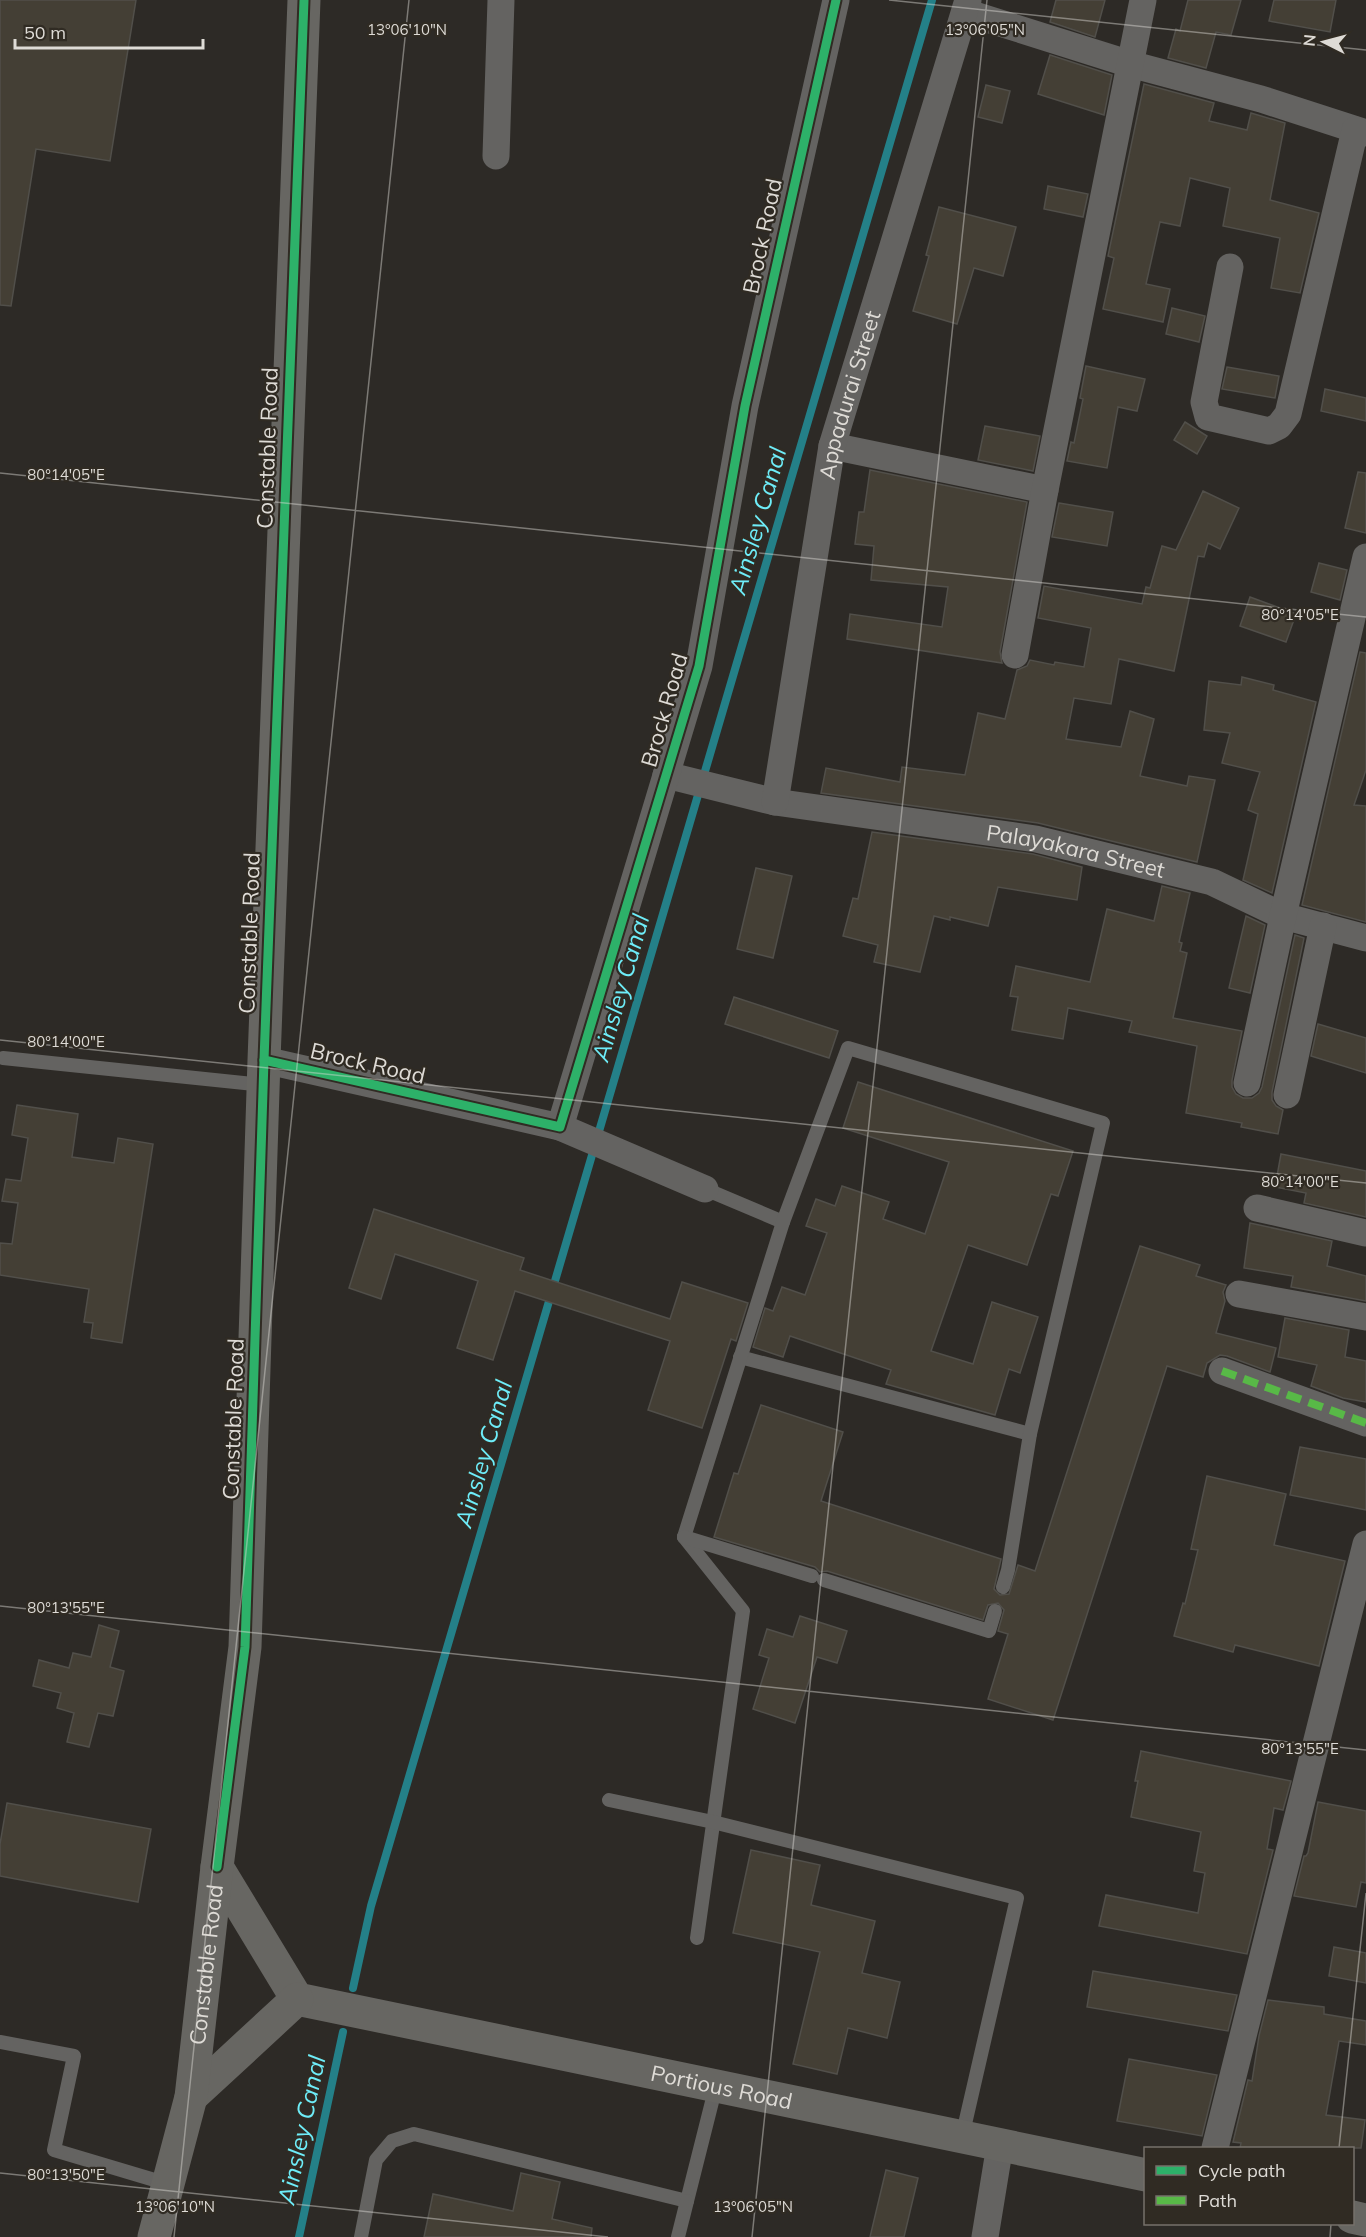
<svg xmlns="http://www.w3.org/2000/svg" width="1366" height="2237" viewBox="0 0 1366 2237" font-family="Mulish,sans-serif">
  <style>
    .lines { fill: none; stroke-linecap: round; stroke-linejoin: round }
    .stream { stroke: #248088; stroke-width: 8 }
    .building { fill: #443f35; stroke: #514f4a; stroke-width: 1.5 }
    .lane { stroke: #646361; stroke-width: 14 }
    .street { stroke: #646361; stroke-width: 27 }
    .secondary { stroke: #676662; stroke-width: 33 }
    .quiet { stroke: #58b947; stroke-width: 8; stroke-dasharray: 15 8; stroke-linecap: butt }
    .cycleway-casing { stroke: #302b23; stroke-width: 13 }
    .cycleway { stroke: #2db169; stroke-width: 9 }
    .ticks { fill: none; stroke: #dedbd6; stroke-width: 1.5; stroke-opacity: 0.45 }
    .labels { text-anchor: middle; stroke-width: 4.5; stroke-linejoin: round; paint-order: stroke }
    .street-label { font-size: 22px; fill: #dedbd6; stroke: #302b23 }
    .water-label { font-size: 24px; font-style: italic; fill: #6eedf9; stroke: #302b23 }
    .ticks-label { font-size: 15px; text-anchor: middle; fill: #dedbd6; stroke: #302b23; stroke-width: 4.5; stroke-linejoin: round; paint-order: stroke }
  </style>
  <rect width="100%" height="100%" fill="#2d2a26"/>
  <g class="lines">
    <g class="stream">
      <path d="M353,1988L371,1906L932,0"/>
      <path d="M299,2237L343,2032"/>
    </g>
  </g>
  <g class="building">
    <path d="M0,0H136L110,161L36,149L11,306L0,305Z"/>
    <path d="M1056,0H1105L1095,37L1050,22Z"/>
    <path d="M1188,0H1241L1231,35L1216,32L1206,68L1168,58L1176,29L1180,31Z"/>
    <path d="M1274,0H1336L1330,32L1269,21Z"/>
    <path d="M1050,55L1112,75L1104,115L1038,94Z"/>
    <path d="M1144,84L1214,103L1209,121L1247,130L1251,113L1285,123L1270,200L1319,213L1300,293L1271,288L1280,238L1223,226L1230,188L1190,178L1180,226L1160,222L1146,284L1170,289L1163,322L1103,309L1114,258L1108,256Z"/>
    <path d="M986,85L1010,91L1002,123L978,117Z"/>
    <path d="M1048,186L1088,194L1083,217L1044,209Z"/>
    <path d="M939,207L1016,227L1003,276L974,268L957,324L913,311L929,256L926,255Z"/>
    <path d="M1172,308L1205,316L1199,342L1166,334Z"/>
    <path d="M1086,366L1145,379L1137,411L1118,407L1107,468L1067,461L1071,442L1074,443L1083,399L1080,398Z"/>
    <path d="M1227,367L1279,376L1275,398L1222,389Z"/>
    <path d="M1325,389L1366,398V421L1321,411Z"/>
    <path d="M1185,422L1207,436L1197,454L1174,440Z"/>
    <path d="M985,426L1040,436L1033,471L978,460Z"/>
    <path d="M870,470L1027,502L1000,652L1002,663L847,639L850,614L942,627L948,587L871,580L874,546L855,544L859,512H864Z"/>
    <path d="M1358,472L1366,473V533L1345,528Z"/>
    <path d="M1203,491L1239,508L1220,549L1208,543L1204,557L1198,556L1174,671L1119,659L1111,704L1074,698L1066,739L1121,747L1130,711L1154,719L1140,776L1187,786L1189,776L1215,780L1197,862L1038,823L821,793L826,768L900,782L902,767L965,775L978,713L1005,719L1017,670L1027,666L1030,660L1054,665L1055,662L1084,667L1091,628L1038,618L1044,586L1142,604L1146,587L1150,588L1162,546L1176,550Z"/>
    <path d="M1059,503L1113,512L1107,546L1052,537Z"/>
    <path d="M1319,563L1347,570L1340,600L1311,592Z"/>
    <path d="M1250,597L1296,614L1286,642L1240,626Z"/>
    <path d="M1360,652L1366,653V770L1354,805L1366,806V922L1302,905Z"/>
    <path d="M1242,677L1274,685L1273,690L1316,702L1272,893L1243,880L1258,814L1248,810L1260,772L1222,763L1230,733L1204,730L1209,681L1241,685Z"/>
    <path d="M872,832L1033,854L1082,867L1077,900L998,887L988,926L950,917V920L934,916L920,972L874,962L878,945L843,936L853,898L858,899Z"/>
    <path d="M756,868L792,876L773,958L737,949Z"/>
    <path d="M1162,886L1190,893L1179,942L1182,943L1180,951L1187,953L1173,1018L1242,1031L1232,1080V1087L1236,1094L1243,1098H1252L1259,1093L1262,1087L1295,935L1304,938L1272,1092V1100L1276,1106L1283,1110L1278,1134L1241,1127L1242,1123L1186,1113L1197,1046L1129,1032L1132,1021L1068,1008L1063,1039L1012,1030L1018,997L1010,996L1016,966L1090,982L1107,909L1154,921Z"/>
    <path d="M1246,916L1265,925L1250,993L1229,988Z"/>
    <path d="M734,997L838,1031L829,1058L725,1024Z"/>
    <path d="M1318,1024L1366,1038V1073L1311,1056Z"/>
    <path d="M858,1082L1073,1151L1058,1196L1051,1194L1027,1265L968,1245L931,1351L973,1364L992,1302L1038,1317L1020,1373L1009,1369L995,1415L886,1384L891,1370L790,1336L783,1357L753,1347L765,1308L773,1311L782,1287L805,1295L827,1233L806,1226L816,1199L835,1206L842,1186L889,1202L883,1219L925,1234L949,1162L843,1128Z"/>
    <path d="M17,1105L78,1114L72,1157L114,1163L118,1138L153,1144L122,1343L91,1338L93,1323L84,1322L89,1289L0,1275V1243L12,1244L18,1203L2,1201L6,1179L21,1181L28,1138L12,1135Z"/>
    <path d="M1281,1154L1366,1171V1217L1304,1203L1306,1193L1275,1187Z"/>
    <path d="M374,1209L524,1258L520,1270L670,1319L682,1282L748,1303L736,1341L731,1339L702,1428L648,1410L670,1341L515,1291L493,1360L457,1348L478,1281L395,1254L381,1299L349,1288Z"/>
    <path d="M1250,1223L1332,1241L1327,1266L1366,1276V1301L1291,1287L1293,1276L1244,1268Z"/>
    <path d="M1140,1246L1200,1265L1196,1276L1226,1285L1223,1292L1225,1301L1216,1333L1276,1348L1270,1372L1227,1356L1220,1355L1207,1363L1203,1377L1167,1366L1053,1720L988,1699L1008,1634L998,1631L1004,1610L998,1603L988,1605L983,1620L827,1571L820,1572L815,1567L714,1537L734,1473L738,1474L761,1405L843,1432L821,1501L1001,1559L994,1589L1000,1595L1009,1594L1018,1565L1035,1571Z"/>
    <path d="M1285,1318L1349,1330L1345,1357L1366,1361V1402L1343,1398L1311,1386L1317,1365L1278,1357Z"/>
    <path d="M1300,1447L1366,1459V1510L1290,1495Z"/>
    <path d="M1207,1476L1286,1494L1274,1545L1345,1561L1319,1666L1235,1645L1233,1652L1174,1636L1183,1603L1185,1604L1198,1550L1191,1549Z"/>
    <path d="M800,1616L847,1631L837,1663L817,1657L795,1723L753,1709L769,1658L759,1655L767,1629L793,1637Z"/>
    <path d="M99,1625L119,1631L110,1667L124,1671L113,1716L98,1713L89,1747L67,1742L74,1713L57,1708L61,1693L33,1686L39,1660L69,1668L73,1653L91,1657Z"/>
    <path d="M1141,1751L1291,1781L1283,1810L1274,1808L1267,1849L1273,1850L1247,1954L1099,1926L1106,1895L1198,1913L1205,1873L1194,1871L1201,1832L1131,1817L1138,1781H1135Z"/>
    <path d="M1318,1802L1366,1811V1883L1361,1882L1356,1907L1294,1896L1304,1856H1306L1308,1853Z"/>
    <path d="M7,1803L151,1829L138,1902L0,1876V1844Z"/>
    <path d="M751,1850L820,1865L811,1905L875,1921L862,1973L900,1982L887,2038L848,2028L837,2074L793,2064L820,1952L733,1933Z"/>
    <path d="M1334,1947L1366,1953V1983L1329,1976Z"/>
    <path d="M1093,1971L1237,1995L1228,2031L1087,2007Z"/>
    <path d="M1268,2000L1324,2007V2014L1366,2021V2045L1339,2041L1326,2115L1365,2120L1361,2148H1240L1241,2143L1233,2142L1248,2080L1252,2081L1259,2036Z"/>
    <path d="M1129,2059L1217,2075L1202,2136L1117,2121Z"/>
    <path d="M886,2170L918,2178L904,2237H870Z"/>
    <path d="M521,2173L560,2182L552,2219L592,2228L591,2237H424L433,2194L513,2211Z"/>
  </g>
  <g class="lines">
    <g class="lane">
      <path d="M3,1058L263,1085"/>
      <path d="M705,1189L783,1222"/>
      <path d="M740,1357L1030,1434"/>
      <path d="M684,1537L783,1222L848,1048L1103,1123L1030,1434L1008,1570L1003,1587"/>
      <path d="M684,1537L743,1611L697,1938"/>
      <path d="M684,1537L812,1576"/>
      <path d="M824,1580L989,1631L995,1611"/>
      <path d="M609,1800L713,1822L1017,1898L962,2137"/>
      <path d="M0,2042L74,2056L54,2150L168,2184"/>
      <path d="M361,2237L376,2160L392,2141L414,2134L687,2201L716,2086"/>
      <path d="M678,2237L687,2201"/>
    </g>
    <g class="street">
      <path d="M965,12L1130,64L1261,99L1366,133"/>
      <path d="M496,156L501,0"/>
      <path d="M1230,267L1204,402L1208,417L1269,431L1279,426L1288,414L1355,130"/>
      <path d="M832,446L1045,490"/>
      <path d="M1015,655L1045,490L1143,0"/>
      <path id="s1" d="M666,775L775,802L1036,839L1212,882L1283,916L1366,938"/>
      <path id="s2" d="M775,802L832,446L968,0"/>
      <path d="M264,1060L560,1127L699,666L745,406L836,0"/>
      <path d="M1247,1083L1283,916L1366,557"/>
      <path d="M1287,1095L1323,926"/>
      <path d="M560,1127L705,1189"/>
      <path d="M1257,1208L1366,1233"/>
      <path d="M1239,1294L1366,1317"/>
      <path d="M1222,1371L1366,1423"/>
      <path d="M1215,2148L1366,1544"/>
      <path d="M985,2237L1000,2145"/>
    </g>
    <g class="secondary">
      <path id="s3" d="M217,1867L297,1999L1146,2175"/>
      <path d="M191,2097L297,1999"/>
      <path d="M1352,2217L1366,2220"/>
      <path id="s4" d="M154,2237L191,2097L217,1867L245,1647L264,1060L304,0"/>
    </g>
    <path class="quiet" d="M1222,1371L1366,1423"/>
    <g class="cycleway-casing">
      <g id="cycleway">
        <path d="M264,1060L560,1127L699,666L745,406L836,0"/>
        <path d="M217,1867L245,1647L264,1060L304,0"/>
      </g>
    </g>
    <use href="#cycleway" class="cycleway"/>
  </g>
  <path class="ticks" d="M889,0L1366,50M0,473L1366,617M0,1040L1366,1183M0,1606L1366,1750M1339,2148L1366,1893M0,2173L608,2237M174,2237L409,0M752,2237L987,0M1330,2237L1331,2224"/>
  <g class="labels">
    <g class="street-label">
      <text transform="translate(762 236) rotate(-78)" y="8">Brock Road</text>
      <text dy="8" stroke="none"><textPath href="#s2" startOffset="414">Appadurai Street</textPath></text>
      <text transform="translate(267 448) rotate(-88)" y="8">Constable Road</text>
      <text transform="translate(664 710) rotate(-74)" y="8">Brock Road</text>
      <text dy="8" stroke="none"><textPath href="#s1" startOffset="417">Palayakara Street</textPath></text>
      <text transform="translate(249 933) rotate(-88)" y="8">Constable Road</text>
      <text transform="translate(368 1063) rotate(13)" y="8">Brock Road</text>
      <text transform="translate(233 1419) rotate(-88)" y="8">Constable Road</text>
      <text dy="8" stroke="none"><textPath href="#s4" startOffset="278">Constable Road</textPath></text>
      <text dy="8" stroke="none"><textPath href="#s3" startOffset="588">Portious Road</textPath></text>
    </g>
    <g class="water-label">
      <text transform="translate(758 521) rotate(-74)" y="8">Ainsley Canal</text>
      <text transform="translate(621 988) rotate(-74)" y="8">Ainsley Canal</text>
      <text transform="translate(484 1454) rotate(-74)" y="8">Ainsley Canal</text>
      <text transform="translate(302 2130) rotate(-78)" y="8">Ainsley Canal</text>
    </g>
  </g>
  <g class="ticks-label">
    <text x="407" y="35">13°06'10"N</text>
    <text x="985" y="35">13°06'05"N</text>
    <text x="66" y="480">80°14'05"E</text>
    <text x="1300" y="620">80°14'05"E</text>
    <text x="66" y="1047">80°14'00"E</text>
    <text x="1300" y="1187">80°14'00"E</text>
    <text x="66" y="1613">80°13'55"E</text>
    <text x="1300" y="1754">80°13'55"E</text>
    <text x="66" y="2180">80°13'50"E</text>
    <text x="175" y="2212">13°06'10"N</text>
    <text x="753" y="2212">13°06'05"N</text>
  </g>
  <rect x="1144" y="2147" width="210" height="78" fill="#302b23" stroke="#76716b" stroke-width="1.5"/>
  <rect x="1156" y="2166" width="30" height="9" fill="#2db169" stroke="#76716b" stroke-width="1.5"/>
  <text x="1198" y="2177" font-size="18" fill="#dedbd6">Cycle path</text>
  <rect x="1156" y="2196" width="30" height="9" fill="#58b947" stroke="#76716b" stroke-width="1.5"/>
  <text x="1198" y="2207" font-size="18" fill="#dedbd6">Path</text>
  <g transform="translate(1324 42) rotate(276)" stroke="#302b23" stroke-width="4.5" paint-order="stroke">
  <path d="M0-4.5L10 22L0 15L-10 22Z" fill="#dedbd6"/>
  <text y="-9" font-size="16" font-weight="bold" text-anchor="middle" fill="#dedbd6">N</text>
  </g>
  <path d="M15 39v9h188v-9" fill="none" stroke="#dedbd6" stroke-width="3"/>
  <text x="24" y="39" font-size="18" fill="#dedbd6" stroke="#302b23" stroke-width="4.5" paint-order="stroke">50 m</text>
</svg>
